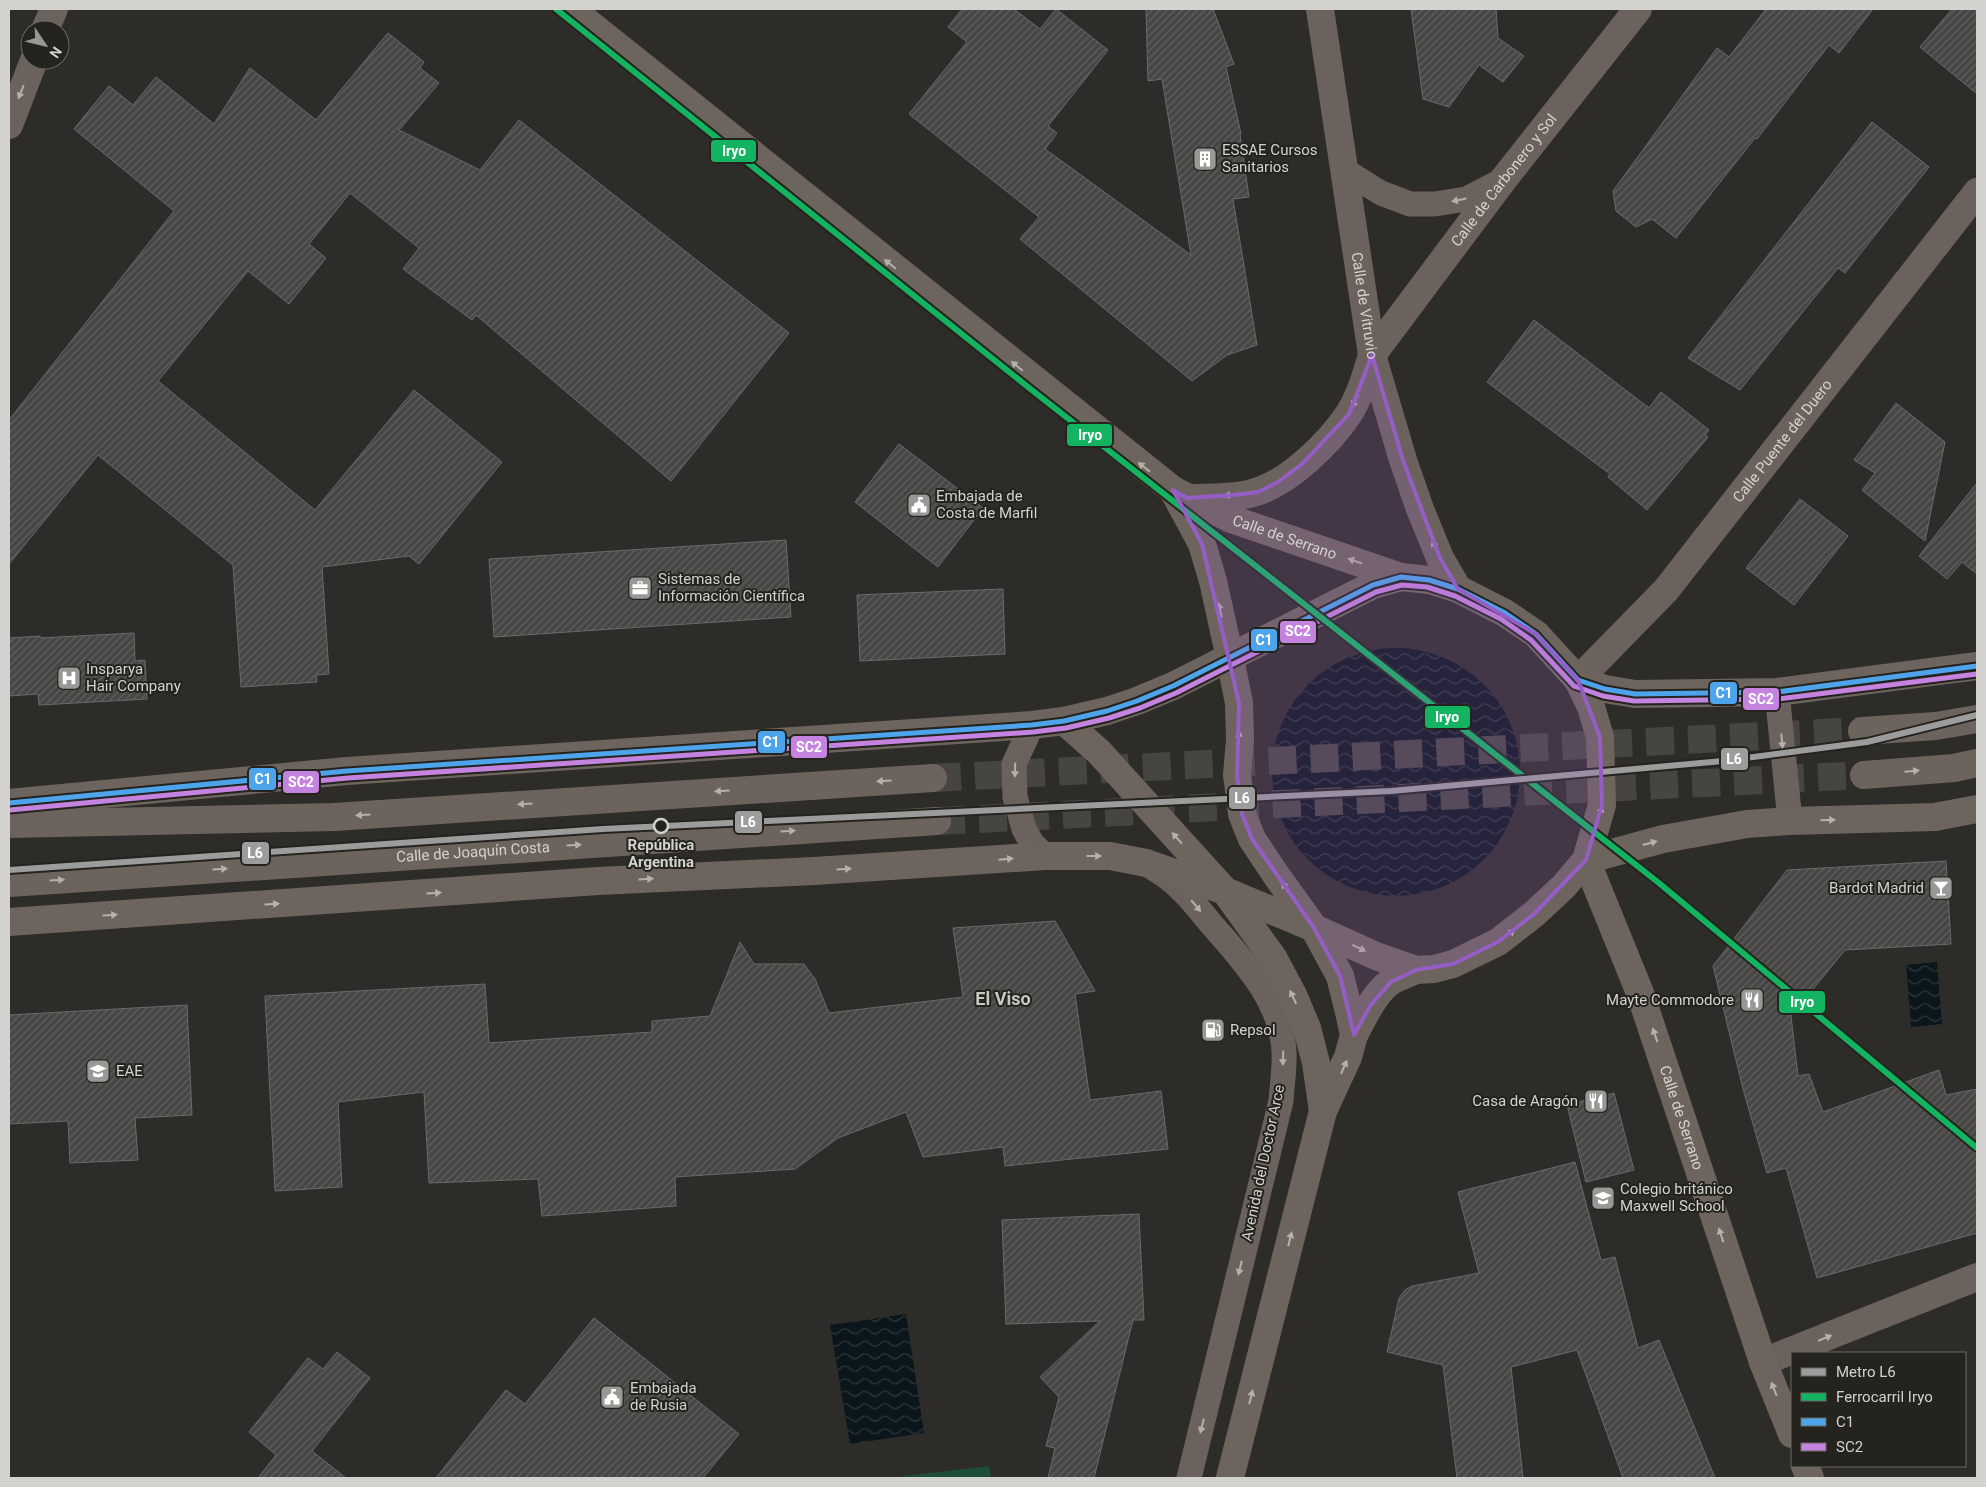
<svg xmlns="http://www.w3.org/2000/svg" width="1986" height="1487" viewBox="0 0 1986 1487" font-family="Roboto,sans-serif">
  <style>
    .park { fill: #1c4e3a }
    .water { fill: url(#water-waves) }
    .building { fill: url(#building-hatch); stroke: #6c6a68 }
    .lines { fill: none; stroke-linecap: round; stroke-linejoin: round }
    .primary-tunnel { stroke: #464541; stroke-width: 28; stroke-dasharray: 28 14; stroke-linecap: butt }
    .lane { stroke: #6c625d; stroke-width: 25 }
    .street { stroke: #6c625d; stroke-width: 28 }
    .secondary { stroke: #6e645e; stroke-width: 28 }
    .primary { stroke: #6d635d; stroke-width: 28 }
    .bus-1-casing { stroke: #24231d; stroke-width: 9 }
    .bus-2-casing { stroke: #24231d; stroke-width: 9 }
    .bus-1 { stroke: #4da4eb; stroke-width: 5 }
    .bus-2 { stroke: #c483df; stroke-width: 5 }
    .rail-1-casing { stroke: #24231d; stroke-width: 10 }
    .rail-1 { stroke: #13b361; stroke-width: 6 }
    .metro-1-casing { stroke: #24231d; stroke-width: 10 }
    .metro-1 { stroke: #9c9c9c; stroke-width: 6 }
    .oneway { fill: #b4b0ac }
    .oneway2 { fill: #b5b1ac }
    .oneway3 { fill: #b4b1ac }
    .marked { fill: #955ec4; fill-opacity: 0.2; stroke: #955ec4; stroke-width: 4; stroke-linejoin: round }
    .stop-dot { fill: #24231d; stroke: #d3d2ce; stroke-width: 2.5 }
    .labels { text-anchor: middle; stroke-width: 4; stroke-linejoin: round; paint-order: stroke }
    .poi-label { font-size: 15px; fill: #d3d2ce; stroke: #24231d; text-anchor: start }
    .street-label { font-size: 15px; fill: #d3d2ce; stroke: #24231d }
    .stop-label { font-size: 15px; font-weight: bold; fill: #d3d2ce; stroke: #24231d }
    .quarter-label { font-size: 18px; font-weight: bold; fill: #c9c8c0; stroke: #24231d }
    .line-badge { stroke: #24231d; stroke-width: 2 }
    .badge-label { font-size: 14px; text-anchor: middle; font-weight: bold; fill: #fff }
  </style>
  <defs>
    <pattern id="water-waves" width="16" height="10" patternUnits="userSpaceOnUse" patternTransform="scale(1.25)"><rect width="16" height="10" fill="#0a161b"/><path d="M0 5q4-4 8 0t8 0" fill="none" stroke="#2d373b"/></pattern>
    <pattern id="building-hatch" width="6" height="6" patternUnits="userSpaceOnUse" patternTransform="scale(1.25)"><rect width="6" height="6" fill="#484644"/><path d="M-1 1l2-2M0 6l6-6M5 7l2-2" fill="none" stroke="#62605e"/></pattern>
  </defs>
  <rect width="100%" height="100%" fill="#2d2c28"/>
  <path class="park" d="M989,1466L991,1478H888Z"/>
  <g class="water">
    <circle cx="1396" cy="772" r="124"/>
    <path d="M1937,962L1942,1024L1911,1027L1906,965Z"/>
    <path d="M906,1314L924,1433L850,1444L830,1325Z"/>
  </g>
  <g class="building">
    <path d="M962,9H1014L1040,29L1056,9L1108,50L1048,126L1057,133L1045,149L1191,255L1162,79L1148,81L1146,9H1213L1234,64L1226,67L1241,134L1240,135L1249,197L1233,199L1257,345L1227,355L1192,381L1020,239L1039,217L909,114L967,42L948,27Z"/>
    <path d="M1411,9H1496L1498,38L1524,56L1503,82L1479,65L1449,107L1423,99Z"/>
    <path d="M1766,9H1873L1839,53L1829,45L1757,139L1755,138L1676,238L1652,219L1636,227L1616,211L1613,191L1717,48L1729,57Z"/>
    <path d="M1952,9H1977V94L1920,47Z"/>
    <path d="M388,33L424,62L420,68L439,83L399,130L480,170L519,120L789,333L671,481L476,315L472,320L403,269L419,248L350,193L309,244L326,258L289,304L248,271L158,381L315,510L414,390L502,462L419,564L409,556L322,567L329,674L316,675L317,682L241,687L233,565L98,455L9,564V420L174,211L74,129L109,86L133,105L156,77L214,124L250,68L316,120Z"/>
    <path d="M1872,122L1929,167L1845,273L1838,268L1740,390L1688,358Z"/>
    <path d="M1534,320L1649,408L1661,392L1709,430L1705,435L1708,437L1647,510L1608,477L1610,474L1487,382Z"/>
    <path d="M1896,403L1945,442L1925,541L1862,490L1875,473L1854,460Z"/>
    <path d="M899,444L983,508L938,567L855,502Z"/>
    <path d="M1977,483V574L1962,562L1947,579L1919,556Z"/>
    <path d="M1800,499L1848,536L1794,605L1746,568Z"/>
    <path d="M786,540L791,617L494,637L489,559Z"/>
    <path d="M1003,589L1005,654L860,661L857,595Z"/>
    <path d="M134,633L135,661L145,660L147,699L39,705L38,694L9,696V638L40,636V638Z"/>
    <path d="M1946,861L1951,944L1845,950L1791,1016L1798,1076L1809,1074L1823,1112L1939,1070L1946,1095L1977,1089V1233L1817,1278L1786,1168L1767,1173L1743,1089L1713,966L1787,870Z"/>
    <path d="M1055,921L1095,991L1075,994L1090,1100L1161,1091L1168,1149L1005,1166L1003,1147L923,1157L906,1112L838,1138L795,1169L675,1177L676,1206L542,1216L538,1179L429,1183L424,1092L338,1102L342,1187L275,1191L265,996L485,984L489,1043L652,1032V1021L710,1016L740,942L754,964H804L815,979L829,1013L963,997L953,928Z"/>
    <path d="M187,1005L192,1115L135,1118L138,1160L70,1163L68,1121L9,1124V1015Z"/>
    <path d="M1614,1093L1634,1170L1586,1182L1567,1105Z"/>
    <path d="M1575,1162L1601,1260L1615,1257L1638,1348L1659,1340L1715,1478H1623L1577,1350L1511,1367L1523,1478H1457L1443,1365L1387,1352L1399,1298L1405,1290L1412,1286L1479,1273L1458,1192Z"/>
    <path d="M1139,1214L1144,1320H1133L1094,1478H1048L1055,1448L1046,1446L1059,1397L1040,1377L1100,1321L1006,1324L1002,1220Z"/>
    <path d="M594,1318L739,1434L703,1478H436L506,1390L525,1404Z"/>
    <path d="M337,1352L370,1378L312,1451L346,1478H258L276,1455L249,1432L308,1358L323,1369Z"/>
  </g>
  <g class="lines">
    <g class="primary-tunnel">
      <path d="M933,778L1862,731"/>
      <path d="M937,821L1864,775"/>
    </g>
    <g class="lane">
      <path d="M1344,170L1381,193L1410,204H1435L1466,199L1503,180"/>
      <path d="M1777,692L1790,821"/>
      <path d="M1032,725L1014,764L1015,797L1024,829L1032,843L1045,856"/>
      <path d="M1156,870C1180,884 1196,906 1213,926C1244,962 1281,1000 1284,1051C1285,1067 1282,1084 1281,1101L1189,1478"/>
    </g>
    <g class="street">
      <path id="s1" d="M1320,9L1372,355L1403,460L1420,509L1440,558L1458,589"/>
      <path d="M45,30L54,9"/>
      <path d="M9,125L34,60"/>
      <path id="s2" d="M1187,498C1210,497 1237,499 1259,491C1291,480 1329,443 1348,415C1360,397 1366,375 1372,355L1503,180L1638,9"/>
      <path id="s3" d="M1578,680L1666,590L1977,192"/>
      <path d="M1763,1362L1977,1277"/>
    </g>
    <g class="secondary">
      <path id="s4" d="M571,9L1173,490L1231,519L1401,577"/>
      <path d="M1173,490L1202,544L1213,581L1230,658L1239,703L1240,740L1237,775L1242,814L1252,839L1276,875L1314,928L1340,976L1349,1012L1354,1035L1348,1057L1323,1111L1230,1478"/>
      <path d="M1578,680L1605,689L1635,694L1777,692L1977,666"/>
      <path d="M1064,721L1099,752L1225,891L1274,959L1293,995L1307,1028L1316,1063L1323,1111"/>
      <path d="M9,803L347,771L1032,725L1064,721L1107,711L1137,701L1173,686L1373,585L1401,577L1429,580L1458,589L1505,613L1536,634L1578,680L1591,707L1600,737L1602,805L1586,860L1564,886L1534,914L1498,942L1453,964L1434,969L1416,970L1376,956L1314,928L1225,891L1146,863L1110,856H1045L814,871L598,881L9,922"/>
      <path id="s5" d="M1586,860L1640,993L1763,1362L1792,1434"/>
      <path d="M1586,860L1663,839L1747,824L1790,821L1935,817L1977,809"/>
      <path d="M1354,1035C1364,1017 1373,995 1390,982C1397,977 1408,974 1416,970"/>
      <path d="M1805,1466L1810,1478"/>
    </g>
    <g class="primary">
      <path d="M1862,731L1936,726L1977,719"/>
      <path d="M1864,775L1954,768L1977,763"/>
      <path d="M9,824L334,817L933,778"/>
      <path id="s6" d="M9,883L937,821"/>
    </g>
    <g class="bus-1-casing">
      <path id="bus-1" d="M9,803L347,771L1032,725L1064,721L1107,711L1137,701L1173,686L1373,585L1401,577L1429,580L1458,589L1505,613L1536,634L1578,680L1605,689L1635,694L1777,692L1977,666"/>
    </g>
    <g class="bus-2-casing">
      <path id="bus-2" d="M10,810L348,778L1033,732L1066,728L1109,718L1140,708L1176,693L1376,592L1402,585L1427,587L1455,596L1501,619L1531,640L1574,686L1603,696L1634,701L1778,699L1977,674"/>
    </g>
    <use href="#bus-1" class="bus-1"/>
    <use href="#bus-2" class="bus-2"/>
    <g class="rail-1-casing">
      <path id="rail-1" d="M556,9L1028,387L1659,883L1977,1148"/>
    </g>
    <use href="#rail-1" class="rail-1"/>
    <g class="metro-1-casing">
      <path id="metro-1" d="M9,870L603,829L1391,791L1723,761L1867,742L1977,715"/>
    </g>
    <use href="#metro-1" class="metro-1"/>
  </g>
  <defs><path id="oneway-solid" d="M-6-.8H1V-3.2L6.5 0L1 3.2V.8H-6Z" transform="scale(1.25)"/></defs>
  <g class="oneway">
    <use href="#oneway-solid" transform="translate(21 92) rotate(111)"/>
    <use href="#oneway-solid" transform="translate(1459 200) rotate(169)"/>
    <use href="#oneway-solid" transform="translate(1355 401) rotate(116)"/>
    <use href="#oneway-solid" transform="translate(1231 495) rotate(174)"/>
    <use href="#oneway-solid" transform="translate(1435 547) rotate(-112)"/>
    <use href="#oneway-solid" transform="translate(1782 741) rotate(84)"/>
    <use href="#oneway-solid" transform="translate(1015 770) rotate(92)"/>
    <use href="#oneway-solid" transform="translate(1196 906) rotate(50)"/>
    <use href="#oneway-solid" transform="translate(1283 1058) rotate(92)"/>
    <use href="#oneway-solid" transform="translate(1240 1268) rotate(104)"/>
    <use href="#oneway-solid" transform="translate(1825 1338) rotate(-22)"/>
    <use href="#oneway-solid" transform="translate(1202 1426) rotate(104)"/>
  </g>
  <g class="oneway2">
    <use href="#oneway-solid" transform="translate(890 264) rotate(-141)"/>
    <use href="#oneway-solid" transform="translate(1017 366) rotate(-141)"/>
    <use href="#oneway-solid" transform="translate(1144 467) rotate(-142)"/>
    <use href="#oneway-solid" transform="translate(1355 561) rotate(-161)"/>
    <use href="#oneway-solid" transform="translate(1220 610) rotate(-103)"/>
    <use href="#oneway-solid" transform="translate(1239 738) rotate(-89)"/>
    <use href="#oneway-solid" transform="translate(1600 813) rotate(-74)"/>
    <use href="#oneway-solid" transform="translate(1828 820) rotate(-1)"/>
    <use href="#oneway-solid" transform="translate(1177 838) rotate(-132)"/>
    <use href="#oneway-solid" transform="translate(1650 843) rotate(-15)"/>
    <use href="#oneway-solid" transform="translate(1094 856)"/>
    <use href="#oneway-solid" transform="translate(1006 859) rotate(-5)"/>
    <use href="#oneway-solid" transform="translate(844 869) rotate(-3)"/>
    <use href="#oneway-solid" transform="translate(646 879) rotate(-3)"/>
    <use href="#oneway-solid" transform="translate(1286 888) rotate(-127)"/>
    <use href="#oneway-solid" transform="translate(434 893) rotate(-4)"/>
    <use href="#oneway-solid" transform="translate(272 904) rotate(-4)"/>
    <use href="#oneway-solid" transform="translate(110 915) rotate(-4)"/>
    <use href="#oneway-solid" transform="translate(1509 934) rotate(-37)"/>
    <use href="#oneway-solid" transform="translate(1359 948) rotate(25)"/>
    <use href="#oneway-solid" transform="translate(1293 997) rotate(-115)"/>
    <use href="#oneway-solid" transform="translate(1655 1035) rotate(-109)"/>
    <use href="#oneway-solid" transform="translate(1344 1067) rotate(-67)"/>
    <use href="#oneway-solid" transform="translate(1721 1235) rotate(-108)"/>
    <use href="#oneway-solid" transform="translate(1290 1239) rotate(-76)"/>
    <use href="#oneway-solid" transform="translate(1774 1389) rotate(-112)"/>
    <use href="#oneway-solid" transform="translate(1251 1397) rotate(-76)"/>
  </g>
  <g class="oneway3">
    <use href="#oneway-solid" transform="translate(1912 771) rotate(-5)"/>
    <use href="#oneway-solid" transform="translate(884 781) rotate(176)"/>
    <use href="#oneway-solid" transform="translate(722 791) rotate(176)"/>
    <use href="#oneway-solid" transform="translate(525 804) rotate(176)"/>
    <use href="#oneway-solid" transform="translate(363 815) rotate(176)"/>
    <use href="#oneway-solid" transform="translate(788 831) rotate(-4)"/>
    <use href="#oneway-solid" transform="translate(574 845) rotate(-4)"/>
    <use href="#oneway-solid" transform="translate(220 869) rotate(-4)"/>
    <use href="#oneway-solid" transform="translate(57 880) rotate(-4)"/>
  </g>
  <path class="marked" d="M1372,355L1403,460L1440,558L1458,589L1536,634L1578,680L1600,737L1602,805L1586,860L1534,914L1498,942L1453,964L1416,970L1391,982L1370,1006L1354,1035L1340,976L1314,928L1252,839L1242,814L1237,775L1239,703L1202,544L1173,490L1187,498L1233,495L1258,492L1278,482L1302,464L1349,414Z"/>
  <defs>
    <g id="building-square" transform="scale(1.25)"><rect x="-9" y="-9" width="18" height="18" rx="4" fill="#999894" stroke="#24231d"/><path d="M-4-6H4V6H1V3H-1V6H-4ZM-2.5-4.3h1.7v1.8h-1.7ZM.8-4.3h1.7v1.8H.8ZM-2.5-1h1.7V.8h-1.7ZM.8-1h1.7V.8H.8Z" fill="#fff"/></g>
    <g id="civic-square" transform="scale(1.25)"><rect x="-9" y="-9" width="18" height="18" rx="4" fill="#999894" stroke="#24231d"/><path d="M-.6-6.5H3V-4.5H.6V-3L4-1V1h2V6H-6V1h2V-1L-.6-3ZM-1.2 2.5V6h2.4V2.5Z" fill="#fff"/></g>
    <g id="office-square" transform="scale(1.25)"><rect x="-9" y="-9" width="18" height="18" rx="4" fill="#999894" stroke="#24231d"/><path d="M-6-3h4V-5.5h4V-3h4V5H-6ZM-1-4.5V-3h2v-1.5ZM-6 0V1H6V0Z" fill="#fff"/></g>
    <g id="hospital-square" transform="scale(1.25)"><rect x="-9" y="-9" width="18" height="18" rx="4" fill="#999894" stroke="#24231d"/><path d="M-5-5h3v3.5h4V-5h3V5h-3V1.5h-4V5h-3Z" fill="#fff"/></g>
    <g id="bar-square" transform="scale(1.25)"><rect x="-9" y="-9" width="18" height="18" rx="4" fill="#999894" stroke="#24231d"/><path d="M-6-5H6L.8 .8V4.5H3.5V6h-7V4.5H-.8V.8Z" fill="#fff"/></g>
    <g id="restaurant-square" transform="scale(1.25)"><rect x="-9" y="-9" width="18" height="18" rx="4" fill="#999894" stroke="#24231d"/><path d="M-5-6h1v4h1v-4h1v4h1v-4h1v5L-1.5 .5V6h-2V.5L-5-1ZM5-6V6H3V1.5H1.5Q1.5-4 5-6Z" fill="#fff"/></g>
    <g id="fuel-square" transform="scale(1.25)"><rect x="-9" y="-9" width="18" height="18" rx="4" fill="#999894" stroke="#24231d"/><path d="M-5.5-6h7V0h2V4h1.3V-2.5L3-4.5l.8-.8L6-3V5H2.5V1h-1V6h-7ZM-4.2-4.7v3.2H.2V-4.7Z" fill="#fff"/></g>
    <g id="school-square" transform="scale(1.25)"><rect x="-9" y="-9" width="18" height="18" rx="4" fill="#999894" stroke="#24231d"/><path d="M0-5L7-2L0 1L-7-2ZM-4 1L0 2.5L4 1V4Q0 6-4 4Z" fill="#fff"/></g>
  </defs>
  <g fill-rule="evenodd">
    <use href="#building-square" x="1205" y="159"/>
    <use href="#civic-square" x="919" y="505"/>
    <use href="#office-square" x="640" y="588"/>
    <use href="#hospital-square" x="69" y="678"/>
    <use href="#bar-square" x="1941" y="888"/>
    <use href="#restaurant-square" x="1752" y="1000"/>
    <use href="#fuel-square" x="1213" y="1030"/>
    <use href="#school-square" x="98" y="1071"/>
    <use href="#restaurant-square" x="1596" y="1101"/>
    <use href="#school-square" x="1603" y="1198"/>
    <use href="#civic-square" x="612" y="1397"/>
  </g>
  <circle class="stop-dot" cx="661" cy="826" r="7"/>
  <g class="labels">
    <g class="poi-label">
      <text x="1222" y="155">ESSAE Cursos<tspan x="1222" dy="17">Sanitarios</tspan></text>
      <text x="936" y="501">Embajada de<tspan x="936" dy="17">Costa de Marfil</tspan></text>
      <text x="658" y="584">Sistemas de<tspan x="658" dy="17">Información Científica</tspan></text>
      <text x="86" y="674">Insparya<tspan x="86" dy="17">Hair Company</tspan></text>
      <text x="1924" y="893" text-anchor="end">Bardot Madrid</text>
      <text x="1734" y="1005" text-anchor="end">Mayte Commodore</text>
      <text x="1230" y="1035">Repsol</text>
      <text x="116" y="1076">EAE</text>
      <text x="1578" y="1106" text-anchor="end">Casa de Aragón</text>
      <text x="1620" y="1194">Colegio británico<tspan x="1620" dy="17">Maxwell School</tspan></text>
      <text x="630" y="1393">Embajada<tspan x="630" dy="17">de Rusia</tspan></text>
    </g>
    <g class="street-label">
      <text dy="5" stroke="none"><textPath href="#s2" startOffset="475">Calle de Carbonero y Sol</textPath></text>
      <text dy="5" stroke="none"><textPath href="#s1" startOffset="300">Calle de Vitruvio</textPath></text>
      <text dy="5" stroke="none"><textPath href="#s3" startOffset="315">Calle Puente del Duero</textPath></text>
      <text dy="5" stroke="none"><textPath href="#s4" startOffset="892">Calle de Serrano</textPath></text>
      <text dy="5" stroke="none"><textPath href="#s6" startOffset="465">Calle de Joaquín Costa</textPath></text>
      <text dy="5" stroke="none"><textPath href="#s5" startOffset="275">Calle de Serrano</textPath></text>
      <text transform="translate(1263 1163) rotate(-78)" y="5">Avenida del Doctor Arce</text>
    </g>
    <g class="stop-label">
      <text x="661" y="850">República<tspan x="661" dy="17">Argentina</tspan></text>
    </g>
    <g class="quarter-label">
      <text x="1003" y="1005">El Viso</text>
    </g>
  </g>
  <g class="line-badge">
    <rect x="710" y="139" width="47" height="24" rx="5" fill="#13b361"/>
    <rect x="1066" y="423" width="47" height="24" rx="5" fill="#13b361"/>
    <rect x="1279" y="620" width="38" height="24" rx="5" fill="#c483df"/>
    <rect x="1250" y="628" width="28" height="24" rx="5" fill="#4da4eb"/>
    <rect x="1709" y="681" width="29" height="24" rx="5" fill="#4da4eb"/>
    <rect x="1742" y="687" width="38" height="24" rx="5" fill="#c483df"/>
    <rect x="1424" y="705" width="47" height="24" rx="5" fill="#13b361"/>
    <rect x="757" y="730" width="29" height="24" rx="5" fill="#4da4eb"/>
    <rect x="790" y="735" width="38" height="24" rx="5" fill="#c483df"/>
    <rect x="1720" y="747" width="29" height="24" rx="5" fill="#9c9c9c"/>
    <rect x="248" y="767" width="29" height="24" rx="5" fill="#4da4eb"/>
    <rect x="282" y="770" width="38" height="24" rx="5" fill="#c483df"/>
    <rect x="1228" y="786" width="28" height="24" rx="5" fill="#9c9c9c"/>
    <rect x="734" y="810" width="29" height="24" rx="5" fill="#9c9c9c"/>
    <rect x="241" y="841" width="29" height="24" rx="5" fill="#9c9c9c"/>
    <rect x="1778" y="990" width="48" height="24" rx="5" fill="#13b361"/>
  </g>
  <g class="badge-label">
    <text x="734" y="156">Iryo</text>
    <text x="1090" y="440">Iryo</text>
    <text x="1298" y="636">SC2</text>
    <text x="1264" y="645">C1</text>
    <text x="1724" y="698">C1</text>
    <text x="1761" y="704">SC2</text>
    <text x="1447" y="722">Iryo</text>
    <text x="771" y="747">C1</text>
    <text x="809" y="752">SC2</text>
    <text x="1734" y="764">L6</text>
    <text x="263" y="784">C1</text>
    <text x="301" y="787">SC2</text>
    <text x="1242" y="803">L6</text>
    <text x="748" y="827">L6</text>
    <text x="255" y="858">L6</text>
    <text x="1802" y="1007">Iryo</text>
  </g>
  <rect width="1986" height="1487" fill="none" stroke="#d3d2ce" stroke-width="20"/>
  <rect x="1791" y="1352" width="175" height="115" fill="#24231d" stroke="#6a6964"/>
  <rect x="1801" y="1368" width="25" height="8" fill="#9c9c9c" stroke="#6a6964"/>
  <text x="1836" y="1377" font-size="15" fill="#d3d2ce">Metro L6</text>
  <rect x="1801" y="1393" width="25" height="8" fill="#13b361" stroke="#6a6964"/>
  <text x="1836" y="1402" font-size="15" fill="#d3d2ce">Ferrocarril Iryo</text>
  <rect x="1801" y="1418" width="25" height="8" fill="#4da4eb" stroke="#6a6964"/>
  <text x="1836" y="1427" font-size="15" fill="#d3d2ce">C1</text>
  <rect x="1801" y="1443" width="25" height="8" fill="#c483df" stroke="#6a6964"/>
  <text x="1836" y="1452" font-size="15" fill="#d3d2ce">SC2</text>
  <g transform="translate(45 45) rotate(125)"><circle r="24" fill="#24231d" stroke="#6a6964"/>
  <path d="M0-4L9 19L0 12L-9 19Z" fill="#999894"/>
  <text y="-8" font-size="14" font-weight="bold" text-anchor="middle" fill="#d3d2ce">N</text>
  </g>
</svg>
